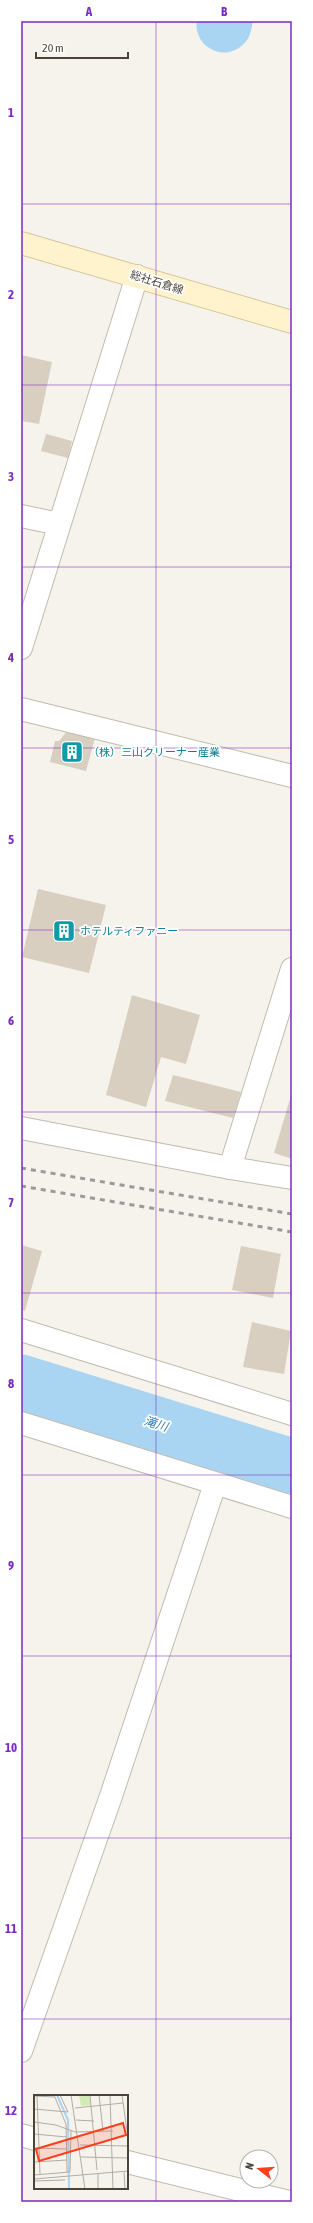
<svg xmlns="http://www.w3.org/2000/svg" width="313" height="2223" viewBox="0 0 313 2223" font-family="'Asap Condensed','Noto Sans JP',sans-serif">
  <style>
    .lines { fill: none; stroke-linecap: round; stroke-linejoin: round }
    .river { stroke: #a9d4f2; stroke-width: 55 }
    .building { fill: #d8cfc1 }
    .minor-casing { stroke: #c2bbae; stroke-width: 24 }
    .secondary-casing { stroke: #d6c79b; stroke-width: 24 }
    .minor { stroke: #fff; stroke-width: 22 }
    .secondary { stroke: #fff3cd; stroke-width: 22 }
    .rail { stroke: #9a9a9a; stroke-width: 3; stroke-dasharray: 5 5; stroke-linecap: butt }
    .grid { fill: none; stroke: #7b2cbf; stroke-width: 1; stroke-opacity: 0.55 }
    .labels { text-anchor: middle; stroke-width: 3.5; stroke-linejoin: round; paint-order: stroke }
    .street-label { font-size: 11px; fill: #4b4439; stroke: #fff }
    .culture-label { font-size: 11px; fill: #0d838f; stroke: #fff; text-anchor: start }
    .water-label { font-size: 12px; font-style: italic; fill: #2e7ab2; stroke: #fff }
    .inset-river { fill: none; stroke: #a9d4f2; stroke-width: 2 }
    .inset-road { fill: none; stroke: #b2ada4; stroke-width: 1 }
    .view { fill: #fc3f1d; fill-opacity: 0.15; stroke: #fc3f1d; stroke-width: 2 }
    .inset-edge { fill: none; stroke: #4b4439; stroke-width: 2 }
    .neatline { fill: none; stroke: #7b2cbf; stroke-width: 1.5 }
    .grid-label { font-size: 13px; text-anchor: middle; font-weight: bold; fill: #7b2cbf }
  </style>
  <rect width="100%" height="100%" fill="#f6f3ec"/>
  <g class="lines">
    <g class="river">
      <path d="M224,25L225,21"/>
      <path d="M21,1382L292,1466"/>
    </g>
  </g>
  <g class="building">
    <path d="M21,355L52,362L39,424L21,421Z"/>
    <path d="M46,434L72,441L68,458L41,451Z"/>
    <path d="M67,731L95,738L86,771L50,762L55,741H59Z"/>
    <path d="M38,889L106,905L89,973L22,957Z"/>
    <path d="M132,995L200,1015L186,1064L161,1057L146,1107L106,1095Z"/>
    <path d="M173,1075L241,1092L233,1118L165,1101Z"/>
    <path d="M292,1092V1159L274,1153Z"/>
    <path d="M21,1245L42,1251L25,1311L21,1310Z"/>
    <path d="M241,1246L281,1254L273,1298L232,1290Z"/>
    <path d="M252,1322L291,1331L284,1374L243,1367Z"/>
  </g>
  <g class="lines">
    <g class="minor-casing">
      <g id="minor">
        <path d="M21,516L59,524"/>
        <path d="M21,648L137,276"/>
        <path d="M21,709L292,776"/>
        <path d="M21,1128L230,1168L292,1178"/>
        <path d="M230,1168L292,969"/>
        <path d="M21,1330L292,1414"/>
        <path d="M21,1423L292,1507"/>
        <path d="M21,2051L110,1799L215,1484"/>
        <path d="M21,2135L35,2139"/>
        <path d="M127,2162L289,2202"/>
      </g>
    </g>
    <g class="secondary-casing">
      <path id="secondary" d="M21,243L292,322"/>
    </g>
    <use href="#minor" class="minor"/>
    <use href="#secondary" class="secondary"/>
    <g class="rail">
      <path d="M21,1168L292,1214"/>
      <path d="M21,1186L292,1232"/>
    </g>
  </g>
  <path class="grid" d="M156,21V2202M21,204H292M21,385H292M21,567H292M21,748H292M21,930H292M21,1112H292M21,1293H292M21,1475H292M21,1656H292M21,1838H292M21,2019H292"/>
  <defs>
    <g id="building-square" transform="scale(1.15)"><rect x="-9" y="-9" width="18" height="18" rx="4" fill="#0f9aa8" stroke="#fff"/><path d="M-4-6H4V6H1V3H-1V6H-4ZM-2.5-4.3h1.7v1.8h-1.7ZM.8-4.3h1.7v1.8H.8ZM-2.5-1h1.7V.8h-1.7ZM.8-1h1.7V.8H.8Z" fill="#fff"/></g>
  </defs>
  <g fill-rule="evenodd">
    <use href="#building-square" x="72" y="752"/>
    <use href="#building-square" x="64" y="931"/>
  </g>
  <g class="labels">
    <g class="street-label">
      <text transform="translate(157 282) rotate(17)" y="4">総社石倉線</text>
    </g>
    <g class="culture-label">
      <text x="88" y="756">（株）三山クリーナー産業</text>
      <text x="80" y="935">ホテルティファニー</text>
    </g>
    <g class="water-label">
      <text transform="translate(156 1424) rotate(17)" y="4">滝川</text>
    </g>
  </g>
  <g transform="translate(34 2095)">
    <rect width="94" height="94" fill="#f6f3ec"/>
    <path d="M45,0H55L57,10L47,11Z" fill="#d2eab5"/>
    <path class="inset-river" d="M23,0L34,25L35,94"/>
    <path class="inset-road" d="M3,0L6,79M20,0L32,29L33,77M37,0L51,94M56,0L63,75M65,0L69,36M76,0L79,94M88,0L94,43M0,1L21,2M41,13L89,8M0,14L34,17L26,0M42,25L60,26M0,27L22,30L41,37L79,36M0,39L33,42M46,50L94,51M0,53L33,54M47,62L94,63M0,67L33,65M90,77L91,94M64,79V94M0,80L36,77L37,35M0,84L94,76M0,86L31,85"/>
    <path class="view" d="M89,28L92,40L5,66L2,54Z"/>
    <rect width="94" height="94" class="inset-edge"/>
  </g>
  <rect width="313" height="2223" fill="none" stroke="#ffffff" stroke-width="44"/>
  <g transform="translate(259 2169) rotate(287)"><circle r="19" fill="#ffffff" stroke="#b7b4b0"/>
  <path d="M0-3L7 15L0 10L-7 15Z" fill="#fc3f1d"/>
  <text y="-6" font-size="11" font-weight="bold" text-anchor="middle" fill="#4b4439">N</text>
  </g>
  <path d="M36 52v6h92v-6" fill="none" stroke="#4b4439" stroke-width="2"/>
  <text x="42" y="52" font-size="12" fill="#4b4439" stroke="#ffffff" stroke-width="3" paint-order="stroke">20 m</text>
  <rect x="22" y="22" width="269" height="2179" class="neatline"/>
  <g class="grid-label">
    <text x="89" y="16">A</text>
    <text x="224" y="16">B</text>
    <text x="11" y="117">1</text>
    <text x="11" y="299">2</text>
    <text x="11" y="481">3</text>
    <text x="11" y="662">4</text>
    <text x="11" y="844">5</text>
    <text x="11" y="1025">6</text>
    <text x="11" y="1207">7</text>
    <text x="11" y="1388">8</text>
    <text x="11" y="1570">9</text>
    <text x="11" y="1752">10</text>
    <text x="11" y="1933">11</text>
    <text x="11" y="2115">12</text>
  </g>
</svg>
